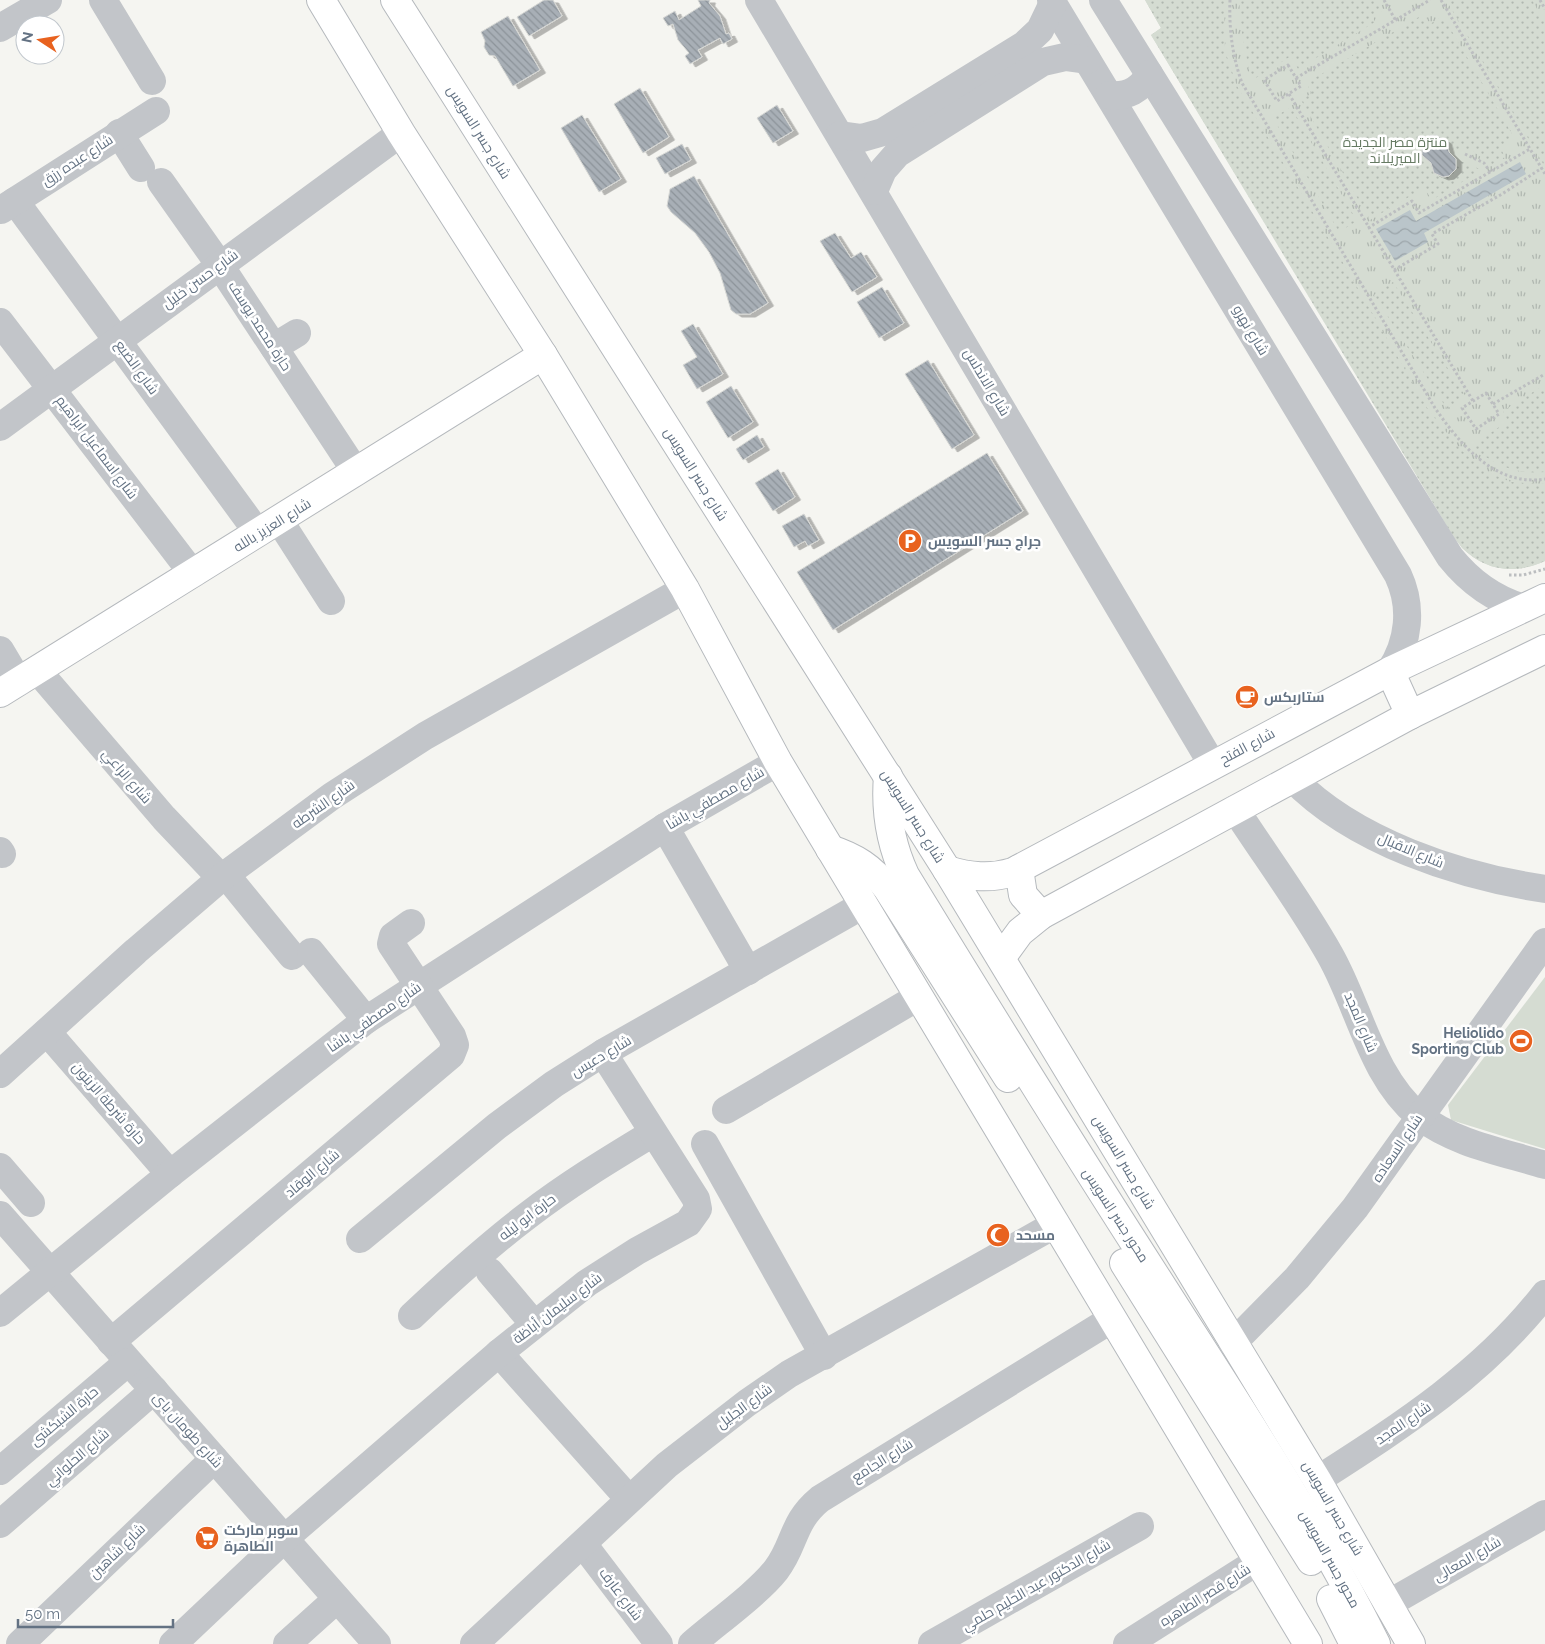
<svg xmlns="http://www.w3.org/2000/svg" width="1545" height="1644" viewBox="0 0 1545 1644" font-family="Raleway,Cairo,sans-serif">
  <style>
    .grass { fill: #d5dcd2 }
    .park { fill: url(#park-tufts) }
    .garden { fill: url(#garden-dots) }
    .water { fill: url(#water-waves) }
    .building { fill: url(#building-back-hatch); stroke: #d6d7d4; filter: url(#shadow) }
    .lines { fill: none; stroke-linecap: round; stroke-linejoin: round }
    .major-casing { stroke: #b5b9bd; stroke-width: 30 }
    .path { stroke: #bcbec0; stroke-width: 3; stroke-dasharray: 2.5 2.5; stroke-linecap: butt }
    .minor { stroke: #c2c5c9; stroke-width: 28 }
    .major { stroke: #fff; stroke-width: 28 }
    .labels { text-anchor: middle; stroke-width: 5; stroke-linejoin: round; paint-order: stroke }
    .street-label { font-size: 14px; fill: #637283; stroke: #fff }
    .park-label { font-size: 14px; fill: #657a62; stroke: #fff }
    .poi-label { font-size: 14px; font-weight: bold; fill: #637283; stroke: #fff; text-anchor: start }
  </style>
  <defs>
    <pattern id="park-tufts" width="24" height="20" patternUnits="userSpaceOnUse" patternTransform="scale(1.25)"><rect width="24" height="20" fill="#d5dcd2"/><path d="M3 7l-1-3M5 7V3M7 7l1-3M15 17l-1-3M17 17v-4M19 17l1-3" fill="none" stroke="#b0b7b0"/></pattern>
    <pattern id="garden-dots" width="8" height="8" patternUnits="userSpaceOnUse" patternTransform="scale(1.25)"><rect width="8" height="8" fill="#d5dcd2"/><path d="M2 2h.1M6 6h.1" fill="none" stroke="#b0b7b0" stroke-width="1.8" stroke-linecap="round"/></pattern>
    <pattern id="water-waves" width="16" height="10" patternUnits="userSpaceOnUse" patternTransform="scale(1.25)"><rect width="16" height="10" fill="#bac5ca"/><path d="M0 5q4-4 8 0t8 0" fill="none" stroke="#9ba4a9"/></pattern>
    <pattern id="building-back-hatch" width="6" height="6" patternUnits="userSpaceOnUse" patternTransform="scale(1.25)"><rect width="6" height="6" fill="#a8afb6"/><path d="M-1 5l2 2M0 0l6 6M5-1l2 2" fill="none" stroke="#8c9399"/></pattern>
    <filter id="shadow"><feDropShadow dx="5.5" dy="3" stdDeviation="0" flood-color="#0004"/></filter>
  </defs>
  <rect width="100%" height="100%" fill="#f5f5f1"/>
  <path class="grass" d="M1545,977V1149L1451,1120L1448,1105Z"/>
  <path class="park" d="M1145,0H1545V561C1514,575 1487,571 1462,548L1151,35L1161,28Z"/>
  <g class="garden">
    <path d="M1145,0H1224L1225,51L1237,86L1342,261L1429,411L1460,449L1485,471L1511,482L1545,484V561C1510,576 1478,570 1454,538L1151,35L1161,28Z"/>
    <path d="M1239,0H1376L1382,11L1372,15L1375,22L1298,69L1291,56L1251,81L1242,33Z"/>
    <path d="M1446,0H1532L1545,22V167Z"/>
    <path d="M1424,14L1430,24L1443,16L1515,139L1500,147L1505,157L1491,165L1473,151L1449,149C1448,138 1440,135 1430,136C1418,143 1419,156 1431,163C1433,183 1460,179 1456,159L1482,170L1432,200L1424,188L1370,220L1301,100L1312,93L1306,83Z"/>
    <path d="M1291,107L1357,221L1339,232L1273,118Z"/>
    <path d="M1393,282L1466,397L1447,409L1374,295Z"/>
    <path d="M1544,385L1545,472C1516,475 1492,464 1471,446L1508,421L1503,411Z"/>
  </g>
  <path class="water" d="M1520,162L1526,174L1424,233L1428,242L1395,261L1376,229L1410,210L1416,221Z"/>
  <g class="building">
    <path d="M544,0H553L562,16L529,36L517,17Z"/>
    <path d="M698,0H710L709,3L720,16L726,34L729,33L732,39L723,44L720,38L698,50L702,57L690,64L685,56L689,53L678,40L673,24L668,26L663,18L675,11L679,20L701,6Z"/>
    <path d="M508,16L540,70L513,86L495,56L489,55L484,47L485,41L481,32Z"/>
    <path d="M640,88L669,137L643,153L614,104Z"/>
    <path d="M777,105L793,131L773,143L757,118Z"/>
    <path d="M582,115L621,179L599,192L561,128Z"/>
    <path d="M1436,135L1446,141L1449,152L1456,159V169L1449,176L1443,177L1434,173L1431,163L1422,155V144L1430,136Z"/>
    <path d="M682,144L691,160L665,174L656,158Z"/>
    <path d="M694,176L768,303L750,314H736L731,310L720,273L709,252L695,233L671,212L667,206L670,189Z"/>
    <path d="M835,233L851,258L861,252L877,277L852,292L820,241Z"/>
    <path d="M882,287L904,323L879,338L857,302Z"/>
    <path d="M693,324L723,374L697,389L683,365L697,357L681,331Z"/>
    <path d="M928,360L974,435L952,449L905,374Z"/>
    <path d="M731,386L753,422L728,438L706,402Z"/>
    <path d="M757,435L764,447L743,460L736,449Z"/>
    <path d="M987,453L1023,511L833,630L797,572Z"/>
    <path d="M778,469L795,497L773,511L755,483Z"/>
    <path d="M804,514L819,540L808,546L805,541L794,547L782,526Z"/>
  </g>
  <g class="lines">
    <g class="major-casing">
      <g id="major">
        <path d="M321,0L401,133L543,355L685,589L778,762L1308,1644"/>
        <path d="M395,0L947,870L1317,1480L1411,1644"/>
        <path d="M1390,671L1410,715"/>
        <path d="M0,693L543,355"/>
        <path d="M888,776C885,812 890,843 905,875C987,1009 1070,1143 1155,1275C1232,1396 1312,1515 1376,1644"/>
        <path d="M830,849C855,857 872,868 887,888L1008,1078"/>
        <path d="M1019,869L1023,895L1041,915"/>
        <path d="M947,870C970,877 990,879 1013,872L1390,671L1545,598"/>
        <path d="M1001,958L1020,932L1041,915L1410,715L1545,649"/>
        <path d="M1124,1263L1311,1561"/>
        <path d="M1331,1599L1354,1644"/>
      </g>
    </g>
    <g class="path">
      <path d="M1230,0C1229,29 1232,55 1242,83L1435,408C1460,444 1495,487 1545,479"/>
      <path d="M1384,0L1396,21"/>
      <path d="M1441,0L1545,174"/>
      <path d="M1540,0L1545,9"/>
      <path d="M1288,65L1301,86L1277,101L1264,80Z"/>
      <path d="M1296,78L1430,0"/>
      <path d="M1289,94L1473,401"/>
      <path d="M1465,154L1484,163L1491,173"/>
      <path d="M1368,228L1412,201L1419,213L1530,149"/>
      <path d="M1394,270L1438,244L1432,234L1502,194L1542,168"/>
      <path d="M1486,393L1499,414L1476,429L1462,408Z"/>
      <path d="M1493,404L1545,374"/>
      <path d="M1509,575H1523L1545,569"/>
    </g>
    <g class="minor">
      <path d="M103,0L152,81"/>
      <path d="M759,0L1212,764"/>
      <path d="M1051,0L1398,575C1413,607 1409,642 1390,671"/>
      <path d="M1103,0L1450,557C1470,582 1493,599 1524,608"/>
      <path d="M0,28L48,0"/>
      <path d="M1109,95C1127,97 1141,90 1149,74"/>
      <path d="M119,133L141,168"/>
      <path d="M840,135L862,138L883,132L1024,45L1040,30L1053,3"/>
      <path d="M161,182L219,264L356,472"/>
      <path d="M874,191L883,170L897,154L1043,62L1065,57L1087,60"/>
      <path d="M15,201L258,533"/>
      <path d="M1,210L156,111"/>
      <path d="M0,322L193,574"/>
      <path d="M274,347L297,333"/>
      <path d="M0,427L401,133"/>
      <path d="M279,520L331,601"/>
      <path d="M0,650L19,682"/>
      <path d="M37,670L164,818L221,878"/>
      <path d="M1292,778C1354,842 1459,876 1545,889"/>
      <path d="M1235,809C1267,858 1302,905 1330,955C1360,1008 1371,1076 1419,1116C1455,1144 1503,1152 1545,1165"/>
      <path d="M665,827L748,971"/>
      <path d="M0,851L2,854"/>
      <path d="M226,875L292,956"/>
      <path d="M311,952L366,1020"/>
      <path d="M47,1032L170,1174"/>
      <path d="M0,1074L136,951L221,878L332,796L425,736L685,589"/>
      <path d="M726,1110L918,997"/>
      <path d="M705,1144L824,1356"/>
      <path d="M0,1167L31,1203"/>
      <path d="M0,1215L377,1644"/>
      <path d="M360,1239L497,1126L554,1084L603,1053L863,905"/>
      <path d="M490,1272L534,1324"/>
      <path d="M0,1313L170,1174L366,1020L665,827L778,762"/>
      <path d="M412,1316C449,1281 486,1247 527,1216C567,1185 610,1159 653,1133"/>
      <path d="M111,1342L451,1055L455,1045L452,1036L391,944L393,936L411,923"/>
      <path d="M1233,1343L1297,1278L1355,1208L1545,942"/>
      <path d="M499,1353L629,1499"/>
      <path d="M0,1471L128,1362"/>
      <path d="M1317,1480C1401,1426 1483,1374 1545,1294"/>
      <path d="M0,1524L154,1390"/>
      <path d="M583,1544L659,1644"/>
      <path d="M1388,1604L1545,1514"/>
      <path d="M20,1644L214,1459"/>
      <path d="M173,1644L284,1539L499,1353L587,1283L637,1251L688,1223L698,1209L696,1199L603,1053"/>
      <path d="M287,1644L337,1599"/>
      <path d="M474,1644L667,1465L747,1403L789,1374L1056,1224"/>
      <path d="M692,1644C716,1623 757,1594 776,1570C796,1544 791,1523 820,1499L1112,1319"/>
      <path d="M932,1644L1140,1526"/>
      <path d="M1127,1644L1258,1561"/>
    </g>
    <use href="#major" class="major"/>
  </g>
  <defs>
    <g id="parking-disc" transform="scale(1.25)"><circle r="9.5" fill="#e8621f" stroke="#fff"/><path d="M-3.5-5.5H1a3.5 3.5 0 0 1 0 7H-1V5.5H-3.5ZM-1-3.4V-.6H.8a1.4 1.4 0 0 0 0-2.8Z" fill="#fff"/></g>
    <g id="cafe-disc" transform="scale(1.25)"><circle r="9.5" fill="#e8621f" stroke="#fff"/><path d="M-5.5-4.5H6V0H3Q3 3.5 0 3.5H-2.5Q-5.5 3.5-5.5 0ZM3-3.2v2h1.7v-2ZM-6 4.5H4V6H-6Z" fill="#fff"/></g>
    <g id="stadium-disc" transform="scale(1.25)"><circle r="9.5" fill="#e8621f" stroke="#fff"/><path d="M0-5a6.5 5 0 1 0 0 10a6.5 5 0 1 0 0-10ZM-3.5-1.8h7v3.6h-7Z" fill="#fff"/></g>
    <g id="mosque-disc" transform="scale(1.25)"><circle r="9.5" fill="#e8621f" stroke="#fff"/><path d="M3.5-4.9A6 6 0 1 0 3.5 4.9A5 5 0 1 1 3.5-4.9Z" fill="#fff"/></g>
    <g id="supermarket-disc" transform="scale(1.25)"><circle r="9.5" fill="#e8621f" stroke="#fff"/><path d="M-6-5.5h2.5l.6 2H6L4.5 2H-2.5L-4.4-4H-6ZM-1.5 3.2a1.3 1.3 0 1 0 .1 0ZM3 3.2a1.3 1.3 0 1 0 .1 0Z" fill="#fff"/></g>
  </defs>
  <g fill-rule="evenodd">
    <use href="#parking-disc" x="910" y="541"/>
    <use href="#cafe-disc" x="1247" y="697"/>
    <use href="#stadium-disc" x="1521" y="1041"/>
    <use href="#mosque-disc" x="998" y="1235"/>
    <use href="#supermarket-disc" x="207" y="1538"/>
  </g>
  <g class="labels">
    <g class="street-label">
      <text transform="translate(479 132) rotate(58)" y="5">شارع جسر السويس</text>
      <text transform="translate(77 160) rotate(-33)" y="5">شارع عبده رزق</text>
      <text transform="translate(200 279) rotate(-36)" y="5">شارع حسن خليل</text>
      <text transform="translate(260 326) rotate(57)" y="5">حارة محمد يوسف</text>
      <text transform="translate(1251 330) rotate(59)" y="5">شارع نهرو</text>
      <text transform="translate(137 367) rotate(54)" y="5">شارع الضبع</text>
      <text transform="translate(987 382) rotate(59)" y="5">شارع الاندلس</text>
      <text transform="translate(97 447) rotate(53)" y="5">شارع اسماعيل ابراهيم</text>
      <text transform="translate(696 474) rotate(58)" y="5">شارع جسر السويس</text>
      <text transform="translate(272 525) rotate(-32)" y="5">شارع العزيز بالله</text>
      <text transform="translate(1247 746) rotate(-28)" y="5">شارع الفتح</text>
      <text transform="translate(127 776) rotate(49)" y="5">شارع الراعي</text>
      <text transform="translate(715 798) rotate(-30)" y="5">شارع مصطفي باشا</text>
      <text transform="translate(323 804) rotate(-35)" y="5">شارع الشرطه</text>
      <text transform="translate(913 816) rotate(58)" y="5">شارع جسر السويس</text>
      <text transform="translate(1411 850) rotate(23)" y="5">شارع الاقبال</text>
      <text transform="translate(374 1017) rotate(-35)" y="5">شارع مصطفي باشا</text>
      <text transform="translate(1361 1022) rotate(67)" y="5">شارع المجد</text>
      <text transform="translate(601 1056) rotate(-31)" y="5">شارع دعبس</text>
      <text transform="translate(109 1103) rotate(49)" y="5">حارة شرطة الزيتون</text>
      <text transform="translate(1397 1148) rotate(-56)" y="5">شارع السعاده</text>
      <text transform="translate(1124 1162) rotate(59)" y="5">شارع جسر السويس</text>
      <text transform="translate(312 1173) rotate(-40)" y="5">شارع الوقاد</text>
      <text transform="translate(1116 1215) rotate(57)" y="5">محور جسر السويس</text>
      <text transform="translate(527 1217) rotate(-37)" y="5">حارة ابو ليله</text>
      <text transform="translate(557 1308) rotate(-37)" y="5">شارع سليمان أباظة</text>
      <text transform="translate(744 1406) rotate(-36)" y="5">شارع الجليل</text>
      <text transform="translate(64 1416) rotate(-40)" y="5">حارة الشبكشى</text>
      <text transform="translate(1403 1423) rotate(-34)" y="5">شارع المجد</text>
      <text transform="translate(188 1430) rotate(48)" y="5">شارع طومان باى</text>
      <text transform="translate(77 1457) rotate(-41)" y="5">شارع الحلواني</text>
      <text transform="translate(882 1460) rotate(-32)" y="5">شارع الجامع</text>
      <text transform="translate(1333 1508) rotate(60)" y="5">شارع جسر السويس</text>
      <text transform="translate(117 1551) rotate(-44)" y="5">شارع شاهين</text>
      <text transform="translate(1330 1559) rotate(61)" y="5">محور جسر السويس</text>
      <text transform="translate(1467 1559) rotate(-30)" y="5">شارع المعالى</text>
      <text transform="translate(1036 1585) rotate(-30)" y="5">شارع الدكتور عبد الحليم حلمي</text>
      <text transform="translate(621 1594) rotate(53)" y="5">شارع عارف</text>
      <text transform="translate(1205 1595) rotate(-32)" y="5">شارع قصر الطاهره</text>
    </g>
    <g class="park-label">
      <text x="1395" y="147">منتزة مصر الجديدة<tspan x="1395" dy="16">الميريلاند</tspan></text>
    </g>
    <g class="poi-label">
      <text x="928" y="546">جراج جسر السويس</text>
      <text x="1264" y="702">ستاربكس</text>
      <text x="1504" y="1038" text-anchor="end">Heliolido<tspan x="1504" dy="16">Sporting Club</tspan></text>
      <text x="1016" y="1240">مسحد</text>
      <text x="224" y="1535">سوبر ماركت<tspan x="224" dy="16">الطاهرة</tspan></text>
    </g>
  </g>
  <g transform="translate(40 40) rotate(282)"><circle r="24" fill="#ffffff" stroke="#c1c7cd"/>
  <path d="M0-4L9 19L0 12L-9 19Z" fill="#e8621f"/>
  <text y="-8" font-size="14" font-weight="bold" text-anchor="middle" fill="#637283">N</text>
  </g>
  <path d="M18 1619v8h155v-8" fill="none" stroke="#637283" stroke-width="2.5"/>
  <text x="25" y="1619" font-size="15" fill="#637283" stroke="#ffffff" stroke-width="4" paint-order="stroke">50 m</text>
</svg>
